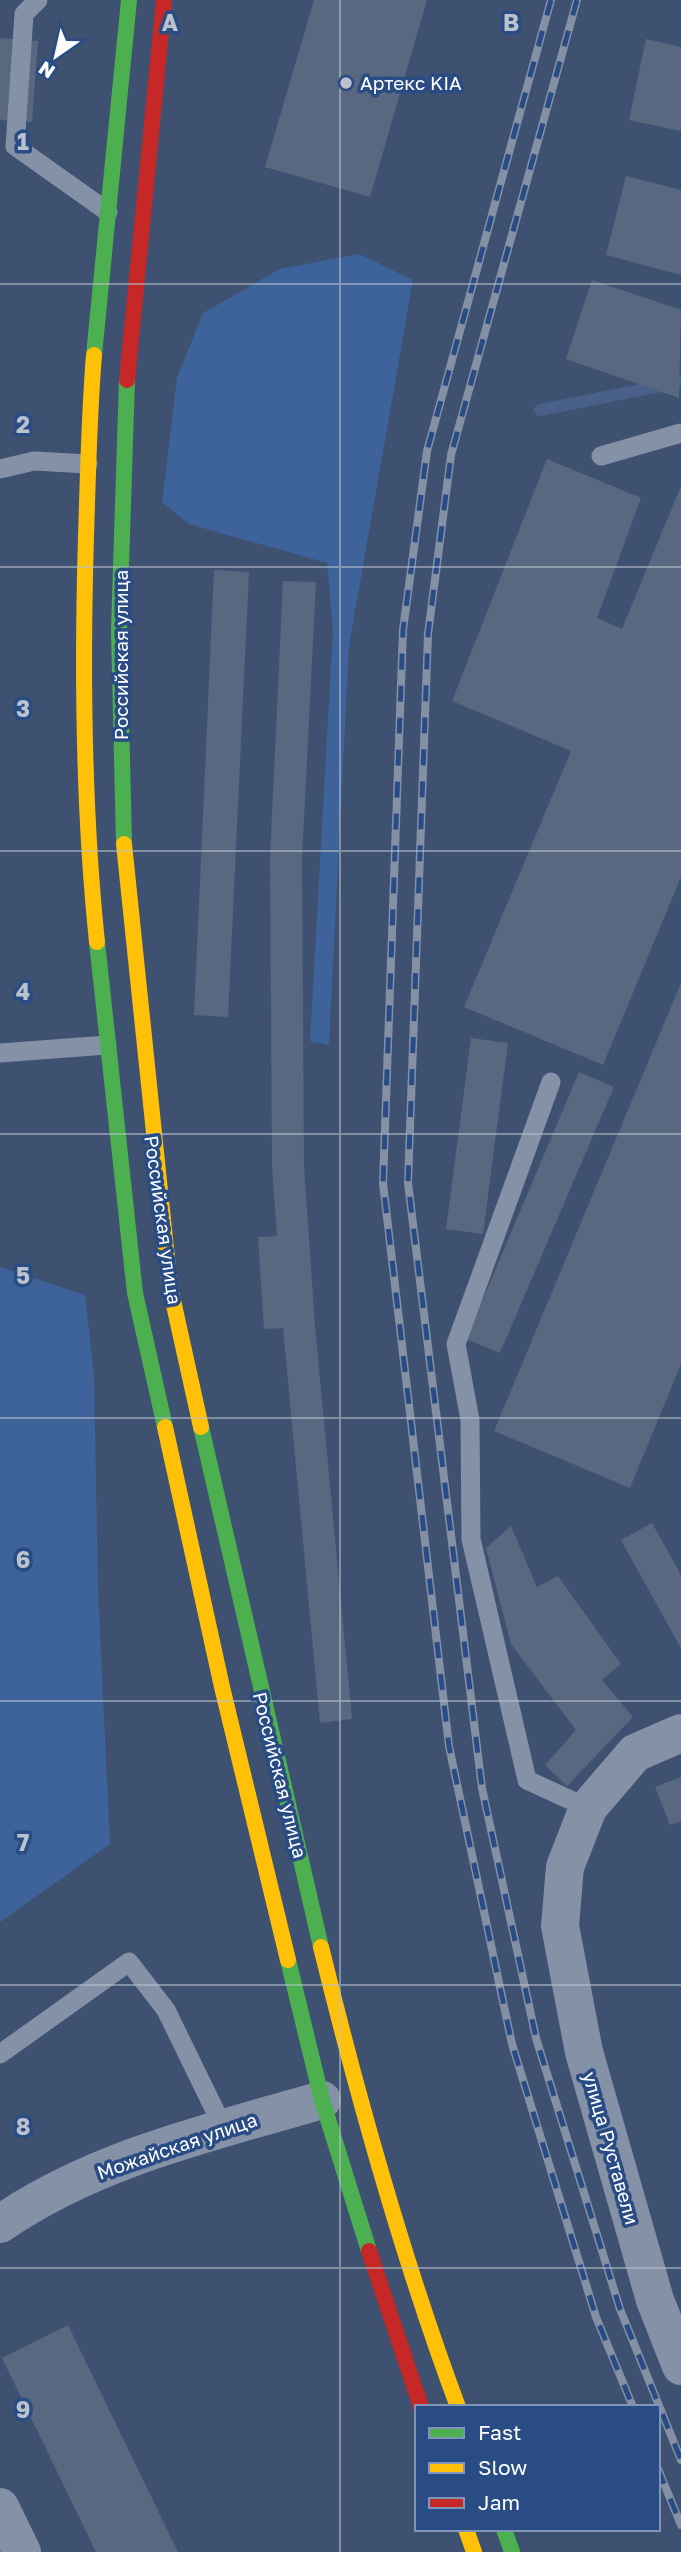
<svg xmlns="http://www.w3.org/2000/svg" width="681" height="2552" viewBox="0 0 681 2552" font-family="'Golos Text',sans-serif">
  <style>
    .green { fill: #3e629a }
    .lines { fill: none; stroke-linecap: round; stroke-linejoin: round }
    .stream { stroke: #496189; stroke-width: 12 }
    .building { fill: #596881 }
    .lane { stroke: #8491a6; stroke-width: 19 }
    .street { stroke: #8491a6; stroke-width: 38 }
    .fast { stroke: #4caf50; stroke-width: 16 }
    .slow { stroke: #ffc107; stroke-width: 16 }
    .jam { stroke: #c62828; stroke-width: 16 }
    .rail-casing { stroke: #8491a5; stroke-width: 8 }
    .rail { stroke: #294c85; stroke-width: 5; stroke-dasharray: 16; stroke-linecap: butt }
    .grid { fill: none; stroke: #bbc2cd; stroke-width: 2; stroke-opacity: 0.55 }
    .poi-dot { fill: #bbc2cd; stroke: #294c85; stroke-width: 2.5 }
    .labels { text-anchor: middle; stroke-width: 7; stroke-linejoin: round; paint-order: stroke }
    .poi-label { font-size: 19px; fill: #fff; stroke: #294c85; text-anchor: start }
    .street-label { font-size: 19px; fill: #fff; stroke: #294c85 }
    .grid-label { font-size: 23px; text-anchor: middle; font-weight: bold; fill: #bbc2cd; stroke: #294c85; stroke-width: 7; stroke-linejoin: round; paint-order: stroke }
  </style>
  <rect width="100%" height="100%" fill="#3e5170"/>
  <g class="green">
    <path d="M359,254L413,280L349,646L329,1045L310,1041L333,630L327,563L189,524L162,502L177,378L203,313L280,269Z"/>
    <path d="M0,1267L85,1295L94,1375L98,1589L110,1844L0,1922Z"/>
  </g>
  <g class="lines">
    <path class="stream" d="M540,410L681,382"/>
  </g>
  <g class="building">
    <path d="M314,0H427L370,197L265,167Z"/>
    <path d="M0,38L38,41L32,122L0,120Z"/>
    <path d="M646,39L681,47V131L629,120Z"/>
    <path d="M626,176L681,190V275L606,255Z"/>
    <path d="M592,280L681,310L679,398L566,359Z"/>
    <path d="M547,459L641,498L597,618L622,629L681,486V877L603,1065L464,1007L571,751L452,701Z"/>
    <path d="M214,570L249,572L228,1017L194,1015Z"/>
    <path d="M283,581L316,582L302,858L304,1165L315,1326L352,1719L320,1723L283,1328L264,1329L258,1237L277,1236L272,1166L270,857Z"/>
    <path d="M681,983V1364L630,1488L494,1431Z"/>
    <path d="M471,1038L508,1043L483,1234L446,1229Z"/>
    <path d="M579,1072L614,1087L500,1353L466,1339Z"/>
    <path d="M652,1523L681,1575V1648L621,1540Z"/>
    <path d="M511,1526L537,1587L558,1576L621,1664L602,1680L633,1717L567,1786L545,1765L576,1730L511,1644L486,1548Z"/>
    <path d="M681,1777V1821L670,1825L655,1787Z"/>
    <path d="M68,2325L178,2552H96L2,2358Z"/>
  </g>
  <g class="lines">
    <g class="lane">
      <path d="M38,0L24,14L15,146L108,212"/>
      <path d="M601,456L681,433"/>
      <path d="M0,469L34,461L88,464"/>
      <path d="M0,1053L107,1045"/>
      <path d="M551,1082L456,1344L470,1420L471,1539L527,1780L588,1808"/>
      <path d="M0,2054L129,1962L166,2010L223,2127"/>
    </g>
    <g class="street">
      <path d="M681,1733L635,1753L588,1808L565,1867L560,1926L584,2052L655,2300L681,2366"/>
      <path d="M0,2224C96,2158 212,2132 322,2100"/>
      <path d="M0,2507L22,2552"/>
    </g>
    <g class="fast">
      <path d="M94,355L129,0"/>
      <path d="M124,844L119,629L127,380"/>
      <path d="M97,942L135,1293L165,1427"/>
      <path d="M201,1427L321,1947"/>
      <path d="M288,1960L322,2100L369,2251"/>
      <path d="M504,2529L512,2552"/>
    </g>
    <g class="slow">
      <path d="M94,355C89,415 88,476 86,536C82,671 83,808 97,942"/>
      <path d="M124,844L170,1287L201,1427"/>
      <path d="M165,1427L222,1687L288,1960"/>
      <path d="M321,1947C359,2102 402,2257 458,2407"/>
      <path d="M466,2529L474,2552"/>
    </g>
    <g class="jam">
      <path d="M127,380L164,0"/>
      <path d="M369,2251L421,2407"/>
    </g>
    <g class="rail-casing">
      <g id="rail">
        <path d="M551,0L427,451L403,630L383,1183L449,1746L512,2044L596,2317L633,2407"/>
        <path d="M577,0L451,455L428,634L408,1183L482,1788L536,2038L620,2309L681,2460"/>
        <path d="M658,2469L681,2525"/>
      </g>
    </g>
    <use href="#rail" class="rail"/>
  </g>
  <path class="grid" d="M340,0V2552M0,284H681M0,567H681M0,851H681M0,1134H681M0,1418H681M0,1701H681M0,1985H681M0,2268H681"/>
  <circle class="poi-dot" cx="346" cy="83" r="7"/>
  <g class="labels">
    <g class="poi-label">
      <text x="360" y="90">Артекс KIA</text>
    </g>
    <g class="street-label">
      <text transform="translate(121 655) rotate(-90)" y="7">Российская улица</text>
      <text transform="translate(163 1220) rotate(82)" y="7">Российская улица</text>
      <text transform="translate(280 1775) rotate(76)" y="7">Российская улица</text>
      <text transform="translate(177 2146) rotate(-19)" y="7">Можайская улица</text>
      <text transform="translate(611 2148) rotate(74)" y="7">улица Руставели</text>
    </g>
  </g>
  <g class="grid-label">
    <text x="170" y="31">A</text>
    <text x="511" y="31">B</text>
    <text x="23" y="150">1</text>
    <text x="23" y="433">2</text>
    <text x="23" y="717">3</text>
    <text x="23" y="1000">4</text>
    <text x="23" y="1284">5</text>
    <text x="23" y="1568">6</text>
    <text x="23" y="1851">7</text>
    <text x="23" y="2135">8</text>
    <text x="23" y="2418">9</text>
  </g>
  <rect x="415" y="2405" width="245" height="126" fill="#294c85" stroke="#7f94b6" stroke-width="2"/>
  <rect x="429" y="2428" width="35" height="10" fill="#4caf50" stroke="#7f94b6" stroke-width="2"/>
  <text x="478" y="2440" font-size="21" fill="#ffffff">Fast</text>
  <rect x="429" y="2463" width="35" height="10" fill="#ffc107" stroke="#7f94b6" stroke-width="2"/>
  <text x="478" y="2475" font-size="21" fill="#ffffff">Slow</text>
  <rect x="429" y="2498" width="35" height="10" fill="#c62828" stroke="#7f94b6" stroke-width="2"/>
  <text x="478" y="2510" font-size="21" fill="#ffffff">Jam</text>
  <g transform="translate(56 56) rotate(214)" stroke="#294c85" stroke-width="5" paint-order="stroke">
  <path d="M0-5L12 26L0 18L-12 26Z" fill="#ffffff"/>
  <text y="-10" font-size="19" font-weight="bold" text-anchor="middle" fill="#ffffff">N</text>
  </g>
</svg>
